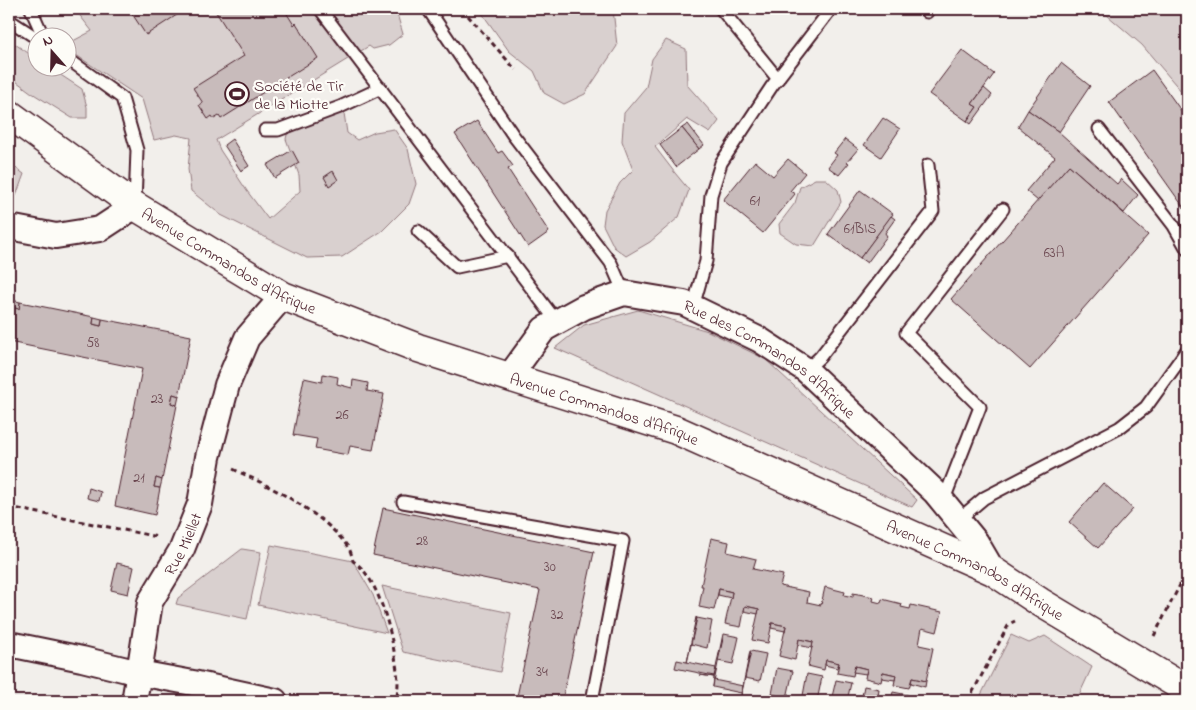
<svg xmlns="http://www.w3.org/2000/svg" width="1196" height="710" viewBox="0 0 1196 710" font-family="'Indie Flower',sans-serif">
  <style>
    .green { fill: #d9d0cf; stroke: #92787d }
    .building { fill: #c8bbbb; stroke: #4a1f2b }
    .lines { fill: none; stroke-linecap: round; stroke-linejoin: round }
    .lane-casing { stroke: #4a1f2b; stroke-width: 15 }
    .street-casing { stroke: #4a1f2b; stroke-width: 28 }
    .secondary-casing { stroke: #4a1f2b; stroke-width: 31 }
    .path { stroke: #4a1f2b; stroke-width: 3; stroke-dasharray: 5 4; stroke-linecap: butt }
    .lane { stroke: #fdfcf7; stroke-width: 11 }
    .street { stroke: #fdfcf7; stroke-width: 24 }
    .secondary { stroke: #fdfcf7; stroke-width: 28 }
    .labels { text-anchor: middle; stroke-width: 4.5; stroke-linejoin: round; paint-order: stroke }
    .number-label { font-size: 14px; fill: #6a464f }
    .poi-label { font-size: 16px; fill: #4a1f2b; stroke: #fdfcf7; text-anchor: start }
    .street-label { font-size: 16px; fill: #4a1f2b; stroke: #fdfcf7 }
  </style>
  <rect width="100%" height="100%" fill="#f2efeb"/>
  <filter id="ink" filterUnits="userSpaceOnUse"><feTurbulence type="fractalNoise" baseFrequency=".02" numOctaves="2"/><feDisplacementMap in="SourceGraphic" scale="10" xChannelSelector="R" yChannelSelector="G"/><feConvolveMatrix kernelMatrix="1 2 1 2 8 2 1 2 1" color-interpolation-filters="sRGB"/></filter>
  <g filter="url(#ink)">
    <g class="green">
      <path d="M76,9H343L346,12L345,9H393L397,14L403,34L389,45L373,49L369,46L216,140L220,150L247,191L268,219L300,191L299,175L286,139L290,122L322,109L344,113L347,133L357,140L375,132L394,129L408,149L416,184L409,204L382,231L342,257L307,258L221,215L191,191L188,169L191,138L176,135L154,140L142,99L73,53V41L92,31L81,17Z"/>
      <path d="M479,9H613L617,46L585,94L564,104L544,93L534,71L509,51Z"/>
      <path d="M1100,9H1187V98L1142,45Z"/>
      <path d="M9,40L37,59L38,68H50L82,89L87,107V118H72L32,93L9,76Z"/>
      <path d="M666,40L686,49L687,85L719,121L710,133L687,119L655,147L675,173L689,190L679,217L650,242L626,256L614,247L603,225L605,210L620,183L633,170L622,141L624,113L646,87L652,59Z"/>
      <path d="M9,163L24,174L16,196L9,197Z"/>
      <path d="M815,179H826L838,190L841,202L814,246L796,244L780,233L779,224L795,203L800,187Z"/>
      <path d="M638,310L708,331L765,359L917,500L912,507L555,348L584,325Z"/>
      <path d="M271,545L353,561L373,595L387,633L258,605Z"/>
      <path d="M242,549L261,552L247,619L176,604L178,598Z"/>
      <path d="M382,586L511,613L500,672L403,652Z"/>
      <path d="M1011,635L1029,643L1045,636L1092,667L1080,693L1078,701H978Z"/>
    </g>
    <g class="building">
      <path d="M129,9H186L146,35Z"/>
      <path d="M214,9H284L294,25L296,23L318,58L221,119L219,116L214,119L212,116L208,119L199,105L203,103L193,88L244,56Z"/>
      <path d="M962,50L994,74L972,104L977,107L967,121L929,94Z"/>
      <path d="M1061,63L1090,86L1059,132L1028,110Z"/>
      <path d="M1152,70L1187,119V212L1109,102Z"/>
      <path d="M984,88L992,95L971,124L967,121L977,107L972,104Z"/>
      <path d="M1028,110L1059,132L1117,184L1121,179L1138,195L1124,213L1069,165L1038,201L1026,191L1055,157L1018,127Z"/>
      <path d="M883,118L900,129L881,157L864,145Z"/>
      <path d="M477,121L498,153L502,151L513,166L508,169L549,232L528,247L455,134Z"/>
      <path d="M688,124L704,145L699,149L682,128Z"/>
      <path d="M682,128L699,149L676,167L660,145Z"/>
      <path d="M232,139L249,166L241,171L224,145Z"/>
      <path d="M845,139L858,149L847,162L849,163L839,175L828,167L837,155L834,153Z"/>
      <path d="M292,150L299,163L275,178L267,165Z"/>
      <path d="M788,159L805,173L790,191L795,194L763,233L723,200L755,161L773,176Z"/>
      <path d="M1069,165L1148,235L1030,369L951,299Z"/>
      <path d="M333,171L338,180L329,186L324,177Z"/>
      <path d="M860,190L893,214L860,258L828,234Z"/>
      <path d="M891,216L895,219L885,233L887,236L867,263L860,258Z"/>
      <path d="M9,300H12L11,307L19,309L20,302L94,317L93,324L101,326L102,319L191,336L179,396L173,394L171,403L177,405L162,480L156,478L154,487L160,488L155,515L115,506L142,369L9,342Z"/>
      <path d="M12,300L20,302L19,309L11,307Z"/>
      <path d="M94,317L102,319L101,326L93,324Z"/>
      <path d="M323,374L338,377L337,384L352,388L353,380L368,383L367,391L384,394L373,450L350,446L348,455L315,449L317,439L293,435L304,378L322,382Z"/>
      <path d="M173,394L179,396L177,405L171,403Z"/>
      <path d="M156,478L162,480L160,488L154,487Z"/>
      <path d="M1103,483L1133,509L1098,548L1069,522Z"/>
      <path d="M89,488L101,492L99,501L87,498Z"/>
      <path d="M383,508L594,552L562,701H516L540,590L373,555Z"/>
      <path d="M711,538L729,542L727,552L756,559L753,569L783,575L780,586L809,592L807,602L821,605L825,587L845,592L844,595L853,597V593L874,597L873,601L881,603L882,599L902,604L901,607L910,609L911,605L942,612L937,632L922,628L919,645L933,648L926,681L912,678L909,688L894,685L896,675L883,672L881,682L865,678L867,669L855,666L853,676L837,673L839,663L826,660L824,670L808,666L813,642L799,639L795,660L779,656L786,626L772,623L768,643L752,640L759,609L745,606L741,627L725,624L732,592L719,589L714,610L699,607L703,586H701Z"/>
      <path d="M117,563L134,567L128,594L111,590Z"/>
      <path d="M719,589L732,592L731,598L718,595Z"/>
      <path d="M745,606L759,609L758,614L744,611Z"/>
      <path d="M696,617L697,618L687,663V662Z"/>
      <path d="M697,618L712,621L707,648L691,644Z"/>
      <path d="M772,623L786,626L785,631L771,628Z"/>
      <path d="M723,634H724L713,687L714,677L700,675L714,677Z"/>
      <path d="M724,634L739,637L733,664L718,661Z"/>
      <path d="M799,639L813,642L812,648L798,645Z"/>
      <path d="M750,651H751L740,701L741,695Z"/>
      <path d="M751,651L766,654L760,681L745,678Z"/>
      <path d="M677,660L716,668L714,676L675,668Z"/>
      <path d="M826,660L839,663L837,668L825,665Z"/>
      <path d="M855,666L867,669L866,674L853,672Z"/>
      <path d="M777,668L793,671L787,698L772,694Z"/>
      <path d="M883,672L896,675L895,680L882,678Z"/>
      <path d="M807,674L822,677L817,701H802Z"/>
      <path d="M912,678L926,681L925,687L911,683Z"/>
      <path d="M714,680L743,686L741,693L713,687Z"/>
      <path d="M836,680L851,683L847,701H831Z"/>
      <path d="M864,686L879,689L877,701H861Z"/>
      <path d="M893,692L908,695L907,701H891Z"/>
      <path d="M741,697L761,701H740Z"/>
    </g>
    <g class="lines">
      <g class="lane-casing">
        <g id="lane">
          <path d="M31,9L44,38"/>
          <path d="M320,9L557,322"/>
          <path d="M428,9L513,135L611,263L624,293"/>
          <path d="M721,9L778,79"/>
          <path d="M924,9L927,12"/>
          <path d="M9,20L38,39"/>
          <path d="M68,59L122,98L137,150L135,204"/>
          <path d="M1099,129L1174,226L1187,249"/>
          <path d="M265,130H278L340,107L381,88"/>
          <path d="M418,231L457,267L508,256"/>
          <path d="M693,307L706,261L711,195L721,163L772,86L831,9"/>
          <path d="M806,370L820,357L933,211L928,165"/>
          <path d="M403,502L623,541L592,701"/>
          <path d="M943,502L980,407L906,333L1003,209"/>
          <path d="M958,520L984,498L1119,428L1146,407L1187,350"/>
        </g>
      </g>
      <g class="street-casing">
        <g id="street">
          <path d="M9,227L56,236L100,229L135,206"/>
          <path id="s1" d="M509,377L544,329L584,307L624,293L684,303L760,340L806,370L935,492L976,542L993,571"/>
          <path id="s2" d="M9,644L82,659L139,673L150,602L182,549L200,504L208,457L227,385L247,338L283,296"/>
          <path d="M134,701L139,673L193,683L275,701"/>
        </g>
      </g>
      <g class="secondary-casing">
        <g id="secondary">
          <path id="s3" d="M9,114L135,206L283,296L418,348L676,430L993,571L1040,602L1187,690"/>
        </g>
      </g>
      <g class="path">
        <path d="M462,9L516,70"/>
        <path d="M233,469C271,487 323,512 348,547C351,551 352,557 353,561C382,579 396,650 398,682C398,688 397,695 397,701"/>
        <path d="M9,507L158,537"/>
        <path d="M1154,636L1187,571"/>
        <path d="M968,701L1009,624L1015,621"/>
      </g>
      <use href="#lane" class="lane"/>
      <use href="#street" class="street"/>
      <use href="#secondary" class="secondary"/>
    </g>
  </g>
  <defs>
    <g id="stadium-ring" transform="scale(1.25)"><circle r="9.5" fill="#fdfcf7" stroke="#4a1f2b" stroke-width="1.5"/><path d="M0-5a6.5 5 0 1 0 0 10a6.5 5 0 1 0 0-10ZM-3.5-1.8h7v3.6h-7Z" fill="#4a1f2b"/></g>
  </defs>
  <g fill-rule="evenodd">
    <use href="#stadium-ring" x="237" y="94"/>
  </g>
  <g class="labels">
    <g class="number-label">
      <text x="755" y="205">61</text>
      <text x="860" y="233">61BIS</text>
      <text x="1054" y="257">63A</text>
      <text x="93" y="347">58</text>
      <text x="157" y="403">23</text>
      <text x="342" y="419">26</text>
      <text x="139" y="482">21</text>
      <text x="422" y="545">28</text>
      <text x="550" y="571">30</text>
      <text x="557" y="619">32</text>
      <text x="542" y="676">34</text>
    </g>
    <g class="poi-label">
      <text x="254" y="91">Société de Tir<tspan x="254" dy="18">de la Miotte</tspan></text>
    </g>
    <g class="street-label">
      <text dy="6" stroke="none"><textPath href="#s3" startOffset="265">Avenue Commandos d'Afrique</textPath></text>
      <text dy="6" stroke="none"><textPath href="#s1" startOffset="311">Rue des Commandos d'Afrique</textPath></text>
      <text dy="6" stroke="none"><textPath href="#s3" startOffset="670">Avenue Commandos d'Afrique</textPath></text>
      <text dy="6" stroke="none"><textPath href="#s2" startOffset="272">Rue Miellet</textPath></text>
      <text dy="6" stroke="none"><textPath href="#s3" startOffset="1075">Avenue Commandos d'Afrique</textPath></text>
    </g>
  </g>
  <rect width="1196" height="710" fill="none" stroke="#fdfcf7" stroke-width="30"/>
  <rect x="15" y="15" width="1166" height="680" fill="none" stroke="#4a1f2b" stroke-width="2" filter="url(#ink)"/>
  <g transform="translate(52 52) rotate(340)"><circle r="24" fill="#fdfcf7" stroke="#b5a4a5"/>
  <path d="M0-4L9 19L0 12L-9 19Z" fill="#4a1f2b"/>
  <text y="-8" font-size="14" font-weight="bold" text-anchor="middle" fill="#4a1f2b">N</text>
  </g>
</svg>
